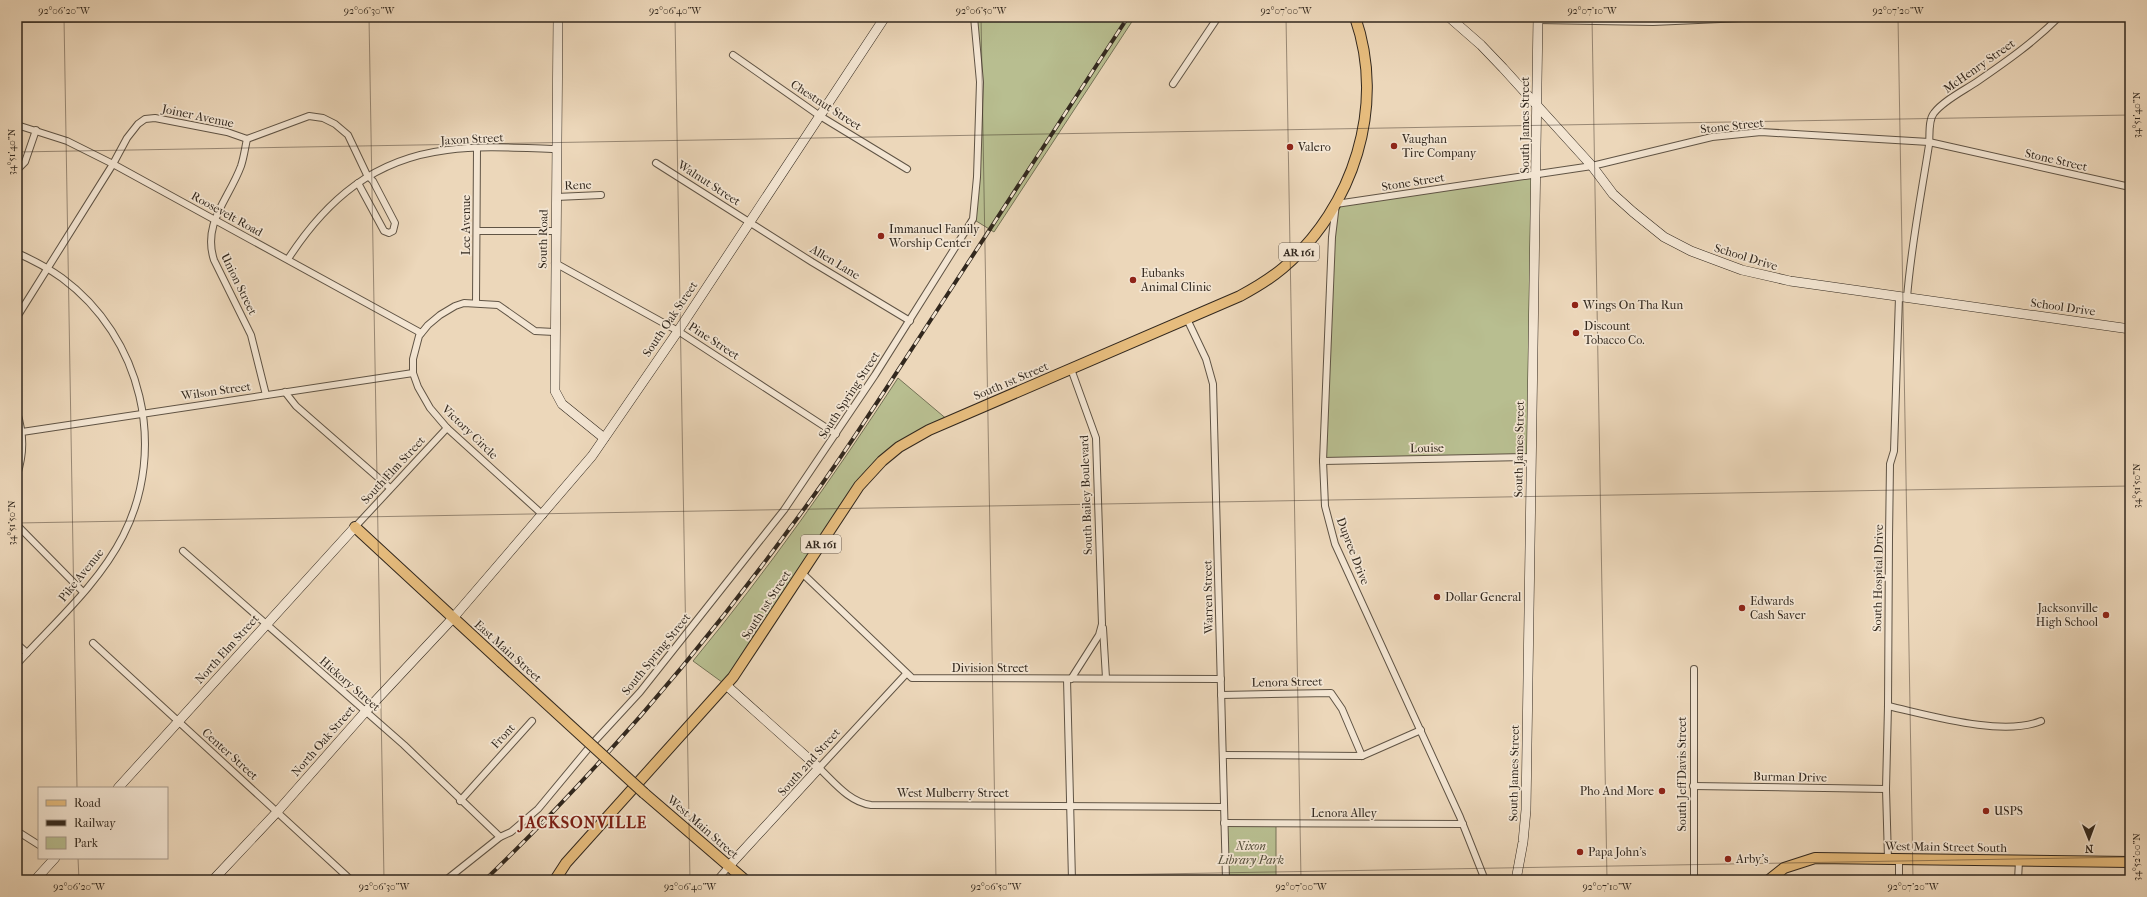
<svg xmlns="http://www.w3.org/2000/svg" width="2147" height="897" viewBox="0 0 2147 897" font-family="'IM FELL French Canon',serif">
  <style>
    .green { fill: #b8be90; stroke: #757357 }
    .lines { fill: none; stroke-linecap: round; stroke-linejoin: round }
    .street-casing { stroke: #605445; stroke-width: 8 }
    .secondary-casing { stroke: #32281e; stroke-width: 10 }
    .primary-casing { stroke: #32281e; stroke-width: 12 }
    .street { stroke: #f3e5d2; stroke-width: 6 }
    .secondary { stroke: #f3e5d2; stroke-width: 9 }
    .primary { stroke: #e6bc7d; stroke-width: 10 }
    .rail-casing { stroke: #32281e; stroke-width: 4 }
    .rail { stroke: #f3e5d2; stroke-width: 2.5; stroke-dasharray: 8; stroke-linecap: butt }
    .primary-bridge-casing { stroke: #32281e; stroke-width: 12; stroke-linecap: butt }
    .primary-bridge { stroke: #e6bc7d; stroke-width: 10 }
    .ticks { fill: none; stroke: #32281e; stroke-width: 1; stroke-opacity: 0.45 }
    .poi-dot { fill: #8f2418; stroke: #f3e5d2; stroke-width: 1.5 }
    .labels { text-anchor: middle; stroke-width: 3.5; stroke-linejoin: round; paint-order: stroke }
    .shield { fill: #f3e5d2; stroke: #6c6154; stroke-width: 1 }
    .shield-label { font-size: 11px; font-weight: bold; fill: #32281e }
    .street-label { font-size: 12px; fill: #32281e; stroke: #f3e5d2 }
    .poi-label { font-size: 12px; fill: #32281e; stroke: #f3e5d2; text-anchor: start }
    .park-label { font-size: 12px; font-style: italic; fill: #544e3a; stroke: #f3e5d2 }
    .district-label { font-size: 16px; font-weight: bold; letter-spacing: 1px; fill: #7a1f14; stroke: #f3e5d2 }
    .neatline { fill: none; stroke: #32281e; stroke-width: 1.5 }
    .ticks-label { font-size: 10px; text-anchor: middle; fill: #32281e }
  </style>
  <rect width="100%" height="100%" fill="#ecd7ba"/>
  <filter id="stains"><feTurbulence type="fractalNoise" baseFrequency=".005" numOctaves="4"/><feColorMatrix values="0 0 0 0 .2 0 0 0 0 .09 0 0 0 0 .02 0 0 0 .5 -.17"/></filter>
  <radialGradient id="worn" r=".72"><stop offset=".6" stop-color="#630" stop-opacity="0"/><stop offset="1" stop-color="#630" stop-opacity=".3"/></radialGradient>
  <g class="green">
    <path d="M974,17H1135L994,232L973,219L980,82Z"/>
    <path d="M1537,175L1531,457L1323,461L1336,204Z"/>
    <path d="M898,378L949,421L882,461L726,685L693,661C768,570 834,476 898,378Z"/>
    <path d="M1224,825H1276V880H1227Z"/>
  </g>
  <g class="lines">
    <g class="street-casing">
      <g id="street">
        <path d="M17,19L230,17"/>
        <path d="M1538,20L1653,22L1765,17"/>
        <path d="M733,55L820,116L907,169"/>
        <path d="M1173,84L1218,17"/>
        <path d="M17,125L67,141L113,164L421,333"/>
        <path d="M247,139C245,148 244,157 241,166C229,199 202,223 214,260L251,335L266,395"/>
        <path d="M656,163L812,262L910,321"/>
        <path d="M17,170L25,162L36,130"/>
        <path d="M556,197L601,195"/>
        <path d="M477,231H555"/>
        <path d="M17,253C33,260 48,268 62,278C142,337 168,448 123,536C98,585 53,624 17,664"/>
        <path d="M288,259C327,199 374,159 447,150C483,145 520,148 556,149"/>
        <path d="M555,263L678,331L836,434"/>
        <path d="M1907,298C1911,246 1921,196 1929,145C1930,136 1928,120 1934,113C1944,100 1965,90 1978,81C2007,61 2034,42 2059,17"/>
        <path d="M476,303L477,148"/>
        <path d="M17,317L113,164L127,138L138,124L145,119L155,118L227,132L247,139L309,116L323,118L335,124L348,135L367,175L373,181L395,223L393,231L389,233L384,231L358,183"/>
        <path d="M1187,319L1206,359L1213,384L1226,880"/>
        <path d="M1071,369L1096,438L1102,624L1099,635L1071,679"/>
        <path d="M285,392L296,406L390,488"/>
        <path d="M17,412C24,435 24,453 17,475"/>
        <path d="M22,432L413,373"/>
        <path d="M1323,461L1531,457"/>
        <path d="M543,515L447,428L430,408L418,387L413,373V359L419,336L428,325L440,315L455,306L464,303L498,305L535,331L554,332"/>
        <path d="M17,525L83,592"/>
        <path d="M355,527L447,428"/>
        <path d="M183,551L404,745L500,837"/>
        <path d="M802,573L912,678L1221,679"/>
        <path d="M1103,628L1106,678"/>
        <path d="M93,643L351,880"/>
        <path d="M17,644L27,653"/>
        <path d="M1694,669V880"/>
        <path d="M906,674L819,768C834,782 849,802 871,805L1224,807"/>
        <path d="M1067,679L1072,880"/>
        <path d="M1221,695L1331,693L1342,709L1362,756"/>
        <path d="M1888,706C1929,715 2002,737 2041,721"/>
        <path d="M1223,755L1362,756L1421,730"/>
        <path d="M1693,786L1886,789"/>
        <path d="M460,801L532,721"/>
        <path d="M1224,823L1463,824"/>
        <path d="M17,831L39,845"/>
        <path d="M1888,859L1886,789L1888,706L1889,538L1890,464L1894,451L1899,297"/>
        <path d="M1899,860V880"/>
        <path d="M446,880L500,837L511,832L538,809L592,744L640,692L784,510L875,375L973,219L977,177L980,82L974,17"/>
        <path d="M717,880L729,866"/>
        <path d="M1485,880L1460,817L1335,544L1325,506L1323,461L1332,237L1336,204L1592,166L1712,137L1761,132L1929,142L2130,187"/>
        <path d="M2018,880L2019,861"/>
      </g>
    </g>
    <g class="secondary-casing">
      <g id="secondary">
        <path d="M558,17L555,391L562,404L604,438"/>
        <path d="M1449,17L1481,45L1503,68L1592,166L1613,194L1633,212L1664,237L1691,251L1742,270L1790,281L2130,329"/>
        <path d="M726,685L819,768L729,866"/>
        <path d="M118,788L355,527"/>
        <path d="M35,880L55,858"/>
        <path d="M213,880L277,812L366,711L453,618L592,456L678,331L885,17"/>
        <path d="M1516,880L1523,842L1526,810L1538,17"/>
      </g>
    </g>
    <g class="primary-casing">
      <g id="primary">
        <path d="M355,527L501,662"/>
        <path d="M644,793L745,880"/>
        <path d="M555,880L566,863L733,677L859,486L882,461L899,447L929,430L1240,296C1255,288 1270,279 1283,268C1354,207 1386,106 1355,17"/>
        <path d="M1769,880L1784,868L1815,858L2130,862"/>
      </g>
    </g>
    <use href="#street" class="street"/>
    <use href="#secondary" class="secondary"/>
    <use href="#primary" class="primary"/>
    <g class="rail-casing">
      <path id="rail" d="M485,880C597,772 698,654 790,528C842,459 888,385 936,312C1000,214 1064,115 1128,17"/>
    </g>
    <use href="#rail" class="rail"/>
    <g class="primary-bridge-casing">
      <path id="primary-bridge" d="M501,662L644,793"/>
    </g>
    <use href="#primary-bridge" class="primary-bridge"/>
  </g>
  <path class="ticks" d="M64,17L77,788M369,17L384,880M675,17L690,880M981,17L996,880M1286,17L1301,880M1592,17L1607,880M1898,17L1913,880M17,152L2130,115M17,523L2130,486M78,858L79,880M814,880L2130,857"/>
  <g class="poi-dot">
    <circle cx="1394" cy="146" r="4"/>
    <circle cx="1290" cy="147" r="4"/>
    <circle cx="881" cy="236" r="4"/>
    <circle cx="1133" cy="280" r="4"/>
    <circle cx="1575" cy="305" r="4"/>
    <circle cx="1576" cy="333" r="4"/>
    <circle cx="1437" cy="597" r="4"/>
    <circle cx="1742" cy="608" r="4"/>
    <circle cx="2106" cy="615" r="4"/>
    <circle cx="1662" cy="791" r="4"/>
    <circle cx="1986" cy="811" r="4"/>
    <circle cx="1580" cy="852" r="4"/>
    <circle cx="1728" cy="859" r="4"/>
  </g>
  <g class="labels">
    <g class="shield">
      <rect x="1279" y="243" width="40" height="18" rx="3"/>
      <rect x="801" y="535" width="40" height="18" rx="3"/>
    </g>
    <g class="shield-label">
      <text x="1299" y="256">AR 161</text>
      <text x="821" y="548">AR 161</text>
    </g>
    <g class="street-label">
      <text transform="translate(1979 66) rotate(-35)" y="4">McHenry Street</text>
      <text transform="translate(826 105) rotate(33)" y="4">Chestnut Street</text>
      <text transform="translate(198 116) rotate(12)" y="4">Joiner Avenue</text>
      <text transform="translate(1525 125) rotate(-90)" y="4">South James Street</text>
      <text transform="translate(1732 126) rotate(-6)" y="4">Stone Street</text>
      <text transform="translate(472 139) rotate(-3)" y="4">Jaxon Street</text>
      <text transform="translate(2056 160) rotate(13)" y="4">Stone Street</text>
      <text transform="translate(1413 182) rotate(-9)" y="4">Stone Street</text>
      <text transform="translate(709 183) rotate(33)" y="4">Walnut Street</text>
      <text transform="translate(578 185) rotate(-2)" y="4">Rene</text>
      <text transform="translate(227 214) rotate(29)" y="4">Roosevelt Road</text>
      <text transform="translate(466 225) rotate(-90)" y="4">Lee Avenue</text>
      <text transform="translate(543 239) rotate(-89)" y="4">South Road</text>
      <text transform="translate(1746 257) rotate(17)" y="4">School Drive</text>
      <text transform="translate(835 262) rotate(31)" y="4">Allen Lane</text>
      <text transform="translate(239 284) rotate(64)" y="4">Union Street</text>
      <text transform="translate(2063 307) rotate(8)" y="4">School Drive</text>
      <text transform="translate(670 319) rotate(-56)" y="4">South Oak Street</text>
      <text transform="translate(714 341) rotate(33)" y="4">Pine Street</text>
      <text transform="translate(1011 381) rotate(-23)" y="4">South 1st Street</text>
      <text transform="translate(216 391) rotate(-8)" y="4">Wilson Street</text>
      <text transform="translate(849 395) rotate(-57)" y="4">South Spring Street</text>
      <text transform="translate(470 432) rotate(44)" y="4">Victory Circle</text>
      <text transform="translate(1427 448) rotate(-1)" y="4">Louise</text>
      <text transform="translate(1519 449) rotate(-89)" y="4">South James Street</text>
      <text transform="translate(393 470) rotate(-47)" y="4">South Elm Street</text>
      <text transform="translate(1086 495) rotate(-92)" y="4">South Bailey Boulevard</text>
      <text transform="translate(1353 551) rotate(69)" y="4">Dupree Drive</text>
      <text transform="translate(81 575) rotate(-51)" y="4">Pike Avenue</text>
      <text transform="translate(1878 578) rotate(-89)" y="4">South Hospital Drive</text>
      <text transform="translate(1208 597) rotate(-91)" y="4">Warren Street</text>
      <text transform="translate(766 605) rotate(-57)" y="4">South 1st Street</text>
      <text transform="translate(227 649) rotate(-48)" y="4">North Elm Street</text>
      <text transform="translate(508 651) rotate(42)" y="4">East Main Street</text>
      <text transform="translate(656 654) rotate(-51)" y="4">South Spring Street</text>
      <text x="990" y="672">Division Street</text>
      <text transform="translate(1287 682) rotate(-1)" y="4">Lenora Street</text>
      <text transform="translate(350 684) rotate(41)" y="4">Hickory Street</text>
      <text transform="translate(503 736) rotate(-47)" y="4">Front</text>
      <text transform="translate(323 741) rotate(-49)" y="4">North Oak Street</text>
      <text transform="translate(230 754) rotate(42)" y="4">Center Street</text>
      <text transform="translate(809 762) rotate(-48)" y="4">South 2nd Street</text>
      <text transform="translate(1514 773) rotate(-89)" y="4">South James Street</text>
      <text transform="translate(1682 774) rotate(-90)" y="4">South Jeff Davis Street</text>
      <text transform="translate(1790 777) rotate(1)" y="4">Burman Drive</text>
      <text x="953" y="797">West Mulberry Street</text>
      <text x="1344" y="817">Lenora Alley</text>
      <text transform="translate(703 827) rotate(41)" y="4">West Main Street</text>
      <text transform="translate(1946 847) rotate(1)" y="4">West Main Street South</text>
    </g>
    <g class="poi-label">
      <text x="1402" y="143">Vaughan<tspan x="1402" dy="14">Tire Company</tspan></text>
      <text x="1298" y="151">Valero</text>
      <text x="889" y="233">Immanuel Family<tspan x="889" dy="14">Worship Center</tspan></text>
      <text x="1141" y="277">Eubanks<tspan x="1141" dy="14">Animal Clinic</tspan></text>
      <text x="1583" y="309">Wings On Tha Run</text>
      <text x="1584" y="330">Discount<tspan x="1584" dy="14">Tobacco Co.</tspan></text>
      <text x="1445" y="601">Dollar General</text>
      <text x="1750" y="605">Edwards<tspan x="1750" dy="14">Cash Saver</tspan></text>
      <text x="2098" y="612" text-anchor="end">Jacksonville<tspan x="2098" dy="14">High School</tspan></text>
      <text x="1654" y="795" text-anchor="end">Pho And More</text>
      <text x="1994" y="815">USPS</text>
      <text x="1588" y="856">Papa John's</text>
      <text x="1736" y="863">Arby's</text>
    </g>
    <g class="park-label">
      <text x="1251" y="850">Nixon<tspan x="1251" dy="14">Library Park</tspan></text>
    </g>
    <g class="district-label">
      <text x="583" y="828">JACKSONVILLE</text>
    </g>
  </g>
  <rect width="2147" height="897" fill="none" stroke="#ecd7ba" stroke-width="44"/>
  <rect x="38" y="787" width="130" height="72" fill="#f3e5d2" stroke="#a6998a"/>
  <rect x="46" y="800" width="20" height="6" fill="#e6bc7d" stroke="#a6998a"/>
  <text x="74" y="807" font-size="12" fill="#32281e">Road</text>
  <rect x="46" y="820" width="20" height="6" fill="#32281e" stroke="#a6998a"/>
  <text x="74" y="827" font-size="12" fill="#32281e">Railway</text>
  <rect x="46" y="837" width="20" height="12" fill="#b8be90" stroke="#a6998a"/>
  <text x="74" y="847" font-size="12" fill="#32281e">Park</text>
  <g transform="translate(2089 839) rotate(179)" stroke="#f3e5d2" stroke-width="3" paint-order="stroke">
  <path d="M0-3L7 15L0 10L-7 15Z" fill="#32281e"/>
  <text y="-6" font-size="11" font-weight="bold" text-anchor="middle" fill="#32281e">N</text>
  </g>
  <rect x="22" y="22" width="2103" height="853" class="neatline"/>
  <g class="ticks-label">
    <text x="64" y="14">92°06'20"W</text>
    <text x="369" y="14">92°06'30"W</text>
    <text x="675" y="14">92°06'40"W</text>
    <text x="981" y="14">92°06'50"W</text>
    <text x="1286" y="14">92°07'00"W</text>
    <text x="1592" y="14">92°07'10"W</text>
    <text x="1898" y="14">92°07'20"W</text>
    <text transform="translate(2136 115) rotate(-90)" y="4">34°51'40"N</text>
    <text transform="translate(11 152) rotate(-90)" y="4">34°51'40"N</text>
    <text transform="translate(2136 486) rotate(-90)" y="4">34°51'50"N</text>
    <text transform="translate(11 523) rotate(-90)" y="4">34°51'50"N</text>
    <text transform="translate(2136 857) rotate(-90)" y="4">34°52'00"N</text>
    <text x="79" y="890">92°06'20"W</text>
    <text x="384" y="890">92°06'30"W</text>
    <text x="690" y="890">92°06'40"W</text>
    <text x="996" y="890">92°06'50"W</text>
    <text x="1301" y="890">92°07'00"W</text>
    <text x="1607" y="890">92°07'10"W</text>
    <text x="1913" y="890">92°07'20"W</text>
  </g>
  <rect width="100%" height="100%" filter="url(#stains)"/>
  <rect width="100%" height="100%" fill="url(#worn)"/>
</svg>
